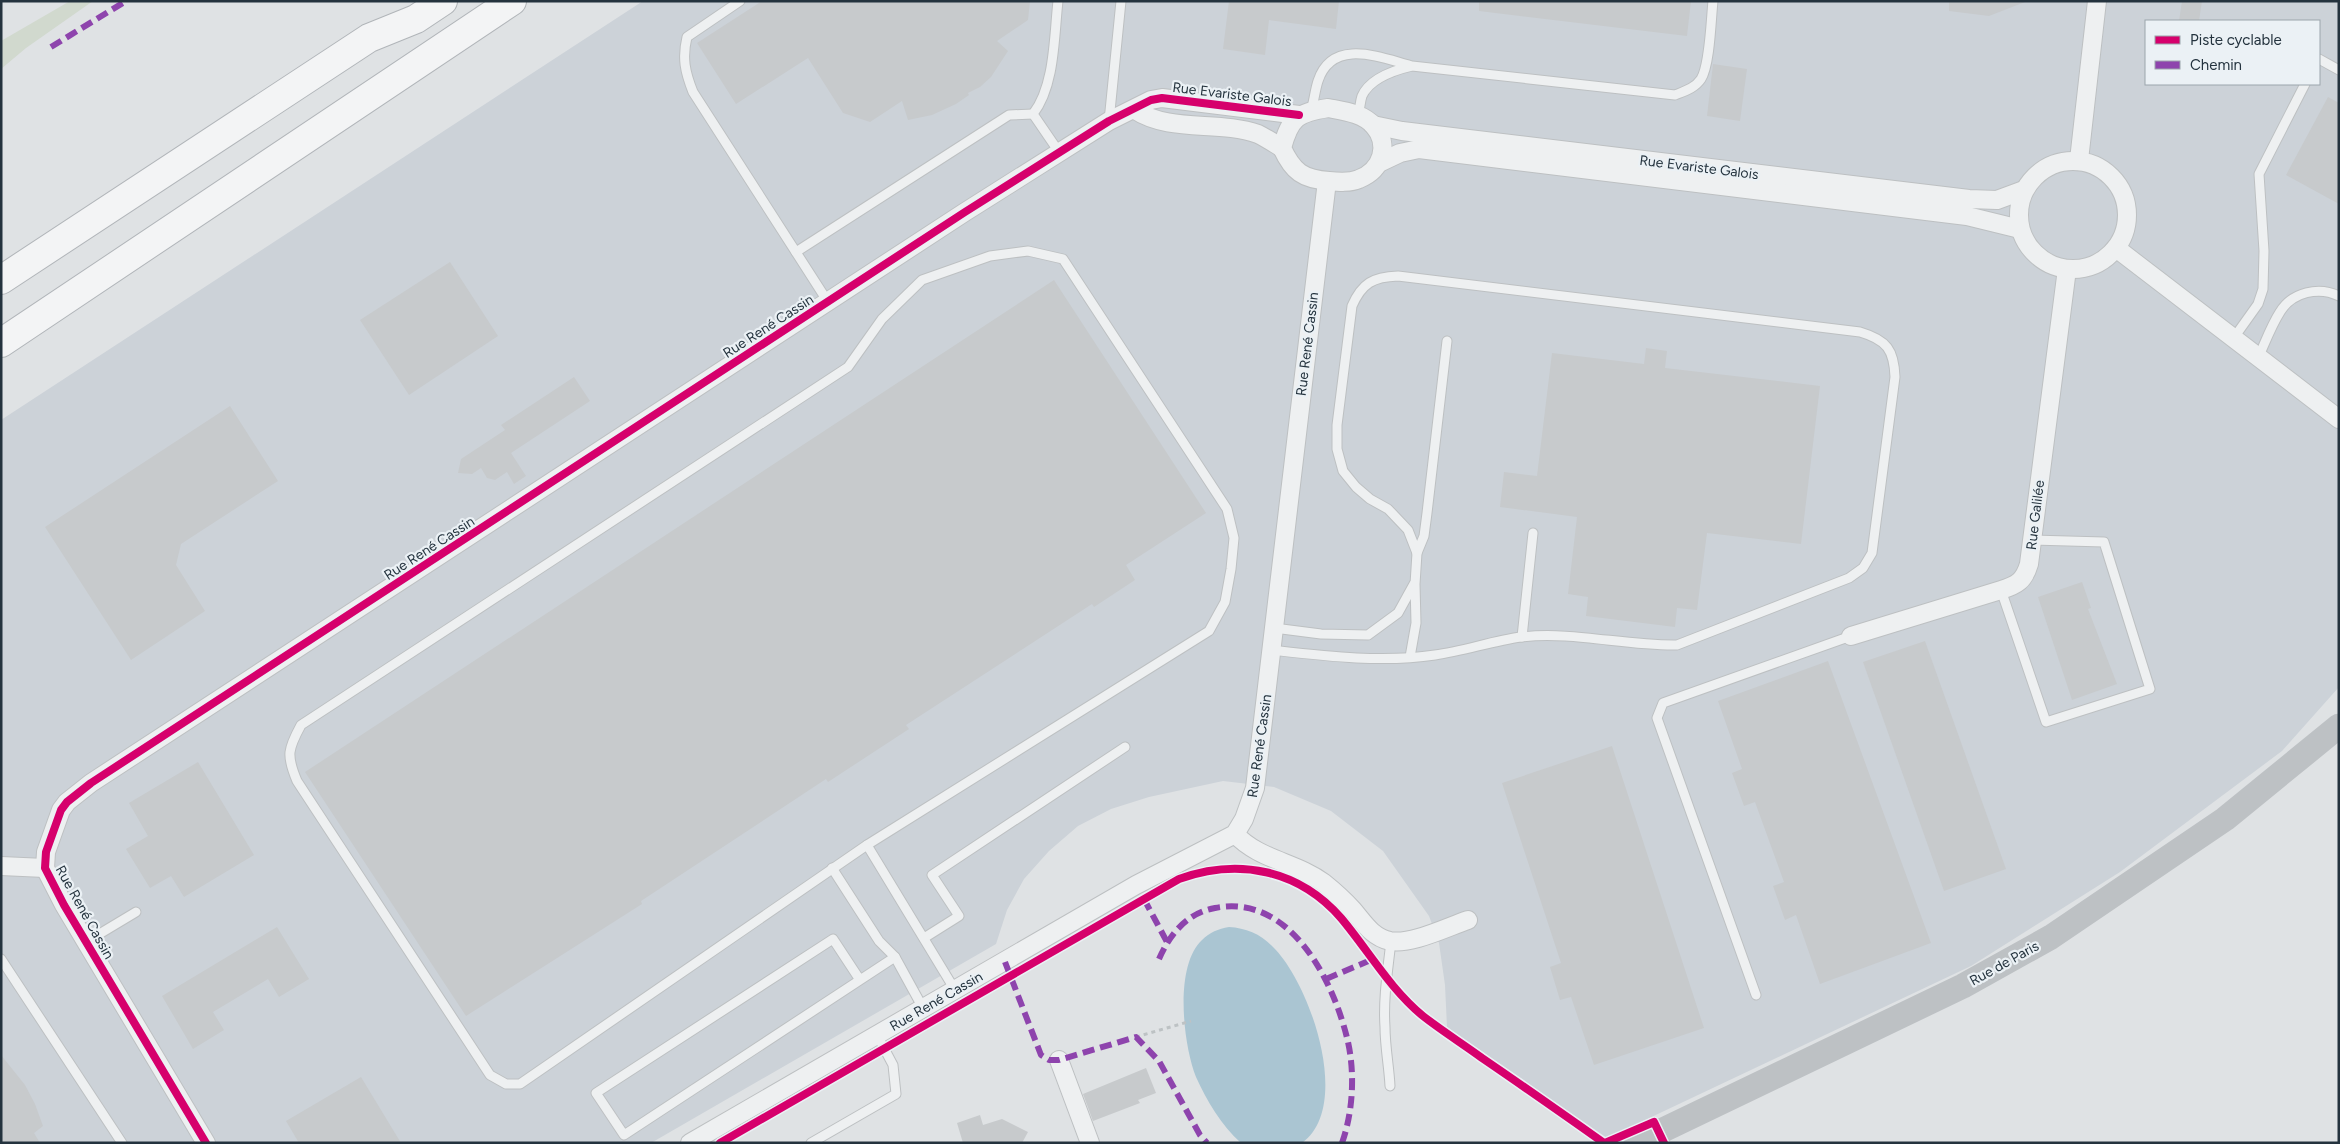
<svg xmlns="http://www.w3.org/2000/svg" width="2340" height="1144" viewBox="0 0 2340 1144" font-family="Figtree,sans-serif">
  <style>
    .built { fill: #ccd2d8; fill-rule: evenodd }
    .green { fill: #d1d9ce }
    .water { fill: #aac5d2 }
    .building { fill: #c7cacc }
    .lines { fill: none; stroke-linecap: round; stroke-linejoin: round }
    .lane-casing { stroke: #bdc0c2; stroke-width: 11 }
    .street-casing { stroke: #bdc0c2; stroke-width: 20 }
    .highway-casing { stroke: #b1b5b9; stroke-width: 30 }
    .path { stroke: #bdc2c4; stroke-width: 3; stroke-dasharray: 4 4; stroke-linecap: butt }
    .lane { stroke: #eef0f1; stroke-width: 9 }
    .street { stroke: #eef0f1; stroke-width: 18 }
    .secondary { stroke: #bdc1c4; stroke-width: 25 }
    .highway { stroke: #f3f4f5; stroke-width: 28 }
    .quiet { stroke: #8e44ad; stroke-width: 6; stroke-dasharray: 12 6; stroke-linecap: butt }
    .cycleway-casing { stroke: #ebf1f5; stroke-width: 11 }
    .cycleway { stroke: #d6006c; stroke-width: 8 }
    .labels { text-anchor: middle; stroke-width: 4.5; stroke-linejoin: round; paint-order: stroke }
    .street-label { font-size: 14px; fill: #24333e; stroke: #ebf1f5 }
  </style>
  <rect width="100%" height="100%" fill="#dfe2e4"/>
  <path class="built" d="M643,1H2339V687L2282,751L2120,872L1971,966L1607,1138L1447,1027L1445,985L1439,943L1429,916L1383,851L1331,811L1274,787L1223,781L1149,797L1111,809L1078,826L1049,851L1024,879L1007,910L996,944L651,1143H1V420ZM2146,21H2319V84H2146Z"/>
  <path class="green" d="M70,1H93L26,48L1,69V41Z"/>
  <path class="water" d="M1229,927C1246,928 1261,934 1273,947C1310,983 1353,1106 1302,1143H1241C1221,1125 1207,1101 1196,1077C1183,1044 1174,966 1202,940C1210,932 1218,929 1229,927Z"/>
  <g class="building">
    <path d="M762,1H1030L1028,20L997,41L1008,51L991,77L980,87L968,93L969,95L956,104L932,115L908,120L902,101L870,122L843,113L808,58L736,104L697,43Z"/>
    <path d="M1229,1H1339L1336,29L1269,20L1265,55L1223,49Z"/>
    <path d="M1479,1H1691L1687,36L1479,11Z"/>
    <path d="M1949,1H2025V2L1989,16L1949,11Z"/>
    <path d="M2182,1H2202L2199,21H2179Z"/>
    <path d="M1713,64L1747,69L1740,121L1707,116Z"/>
    <path d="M2328,97L2339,103V204L2286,175Z"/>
    <path d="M450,262L498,336L409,395L360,320Z"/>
    <path d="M1054,280L1206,513L1126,565L1135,580L1094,607L1092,604L906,725L909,729L828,782L826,779L641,901L642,904L466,1016L305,772Z"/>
    <path d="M1646,348L1667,351L1665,368L1820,386L1801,544L1707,533L1697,610L1677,608L1675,627L1586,616L1588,597L1568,594L1577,517L1500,507L1504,472L1537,476L1552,353L1644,364Z"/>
    <path d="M574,377L590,401L511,453L526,476L514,484L507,472L495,480L487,478L481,468L472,474L458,473L461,459L505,430L501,425Z"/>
    <path d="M230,406L278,481L181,544L176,565L205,611L131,660L45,527Z"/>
    <path d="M2082,582L2091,608L2088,609L2117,684L2072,700L2038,597Z"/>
    <path d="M1925,641L2006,869L1944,891L1863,662Z"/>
    <path d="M1828,661L1931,943L1820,984L1796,915L1785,920L1773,886L1784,882L1755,802L1744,806L1732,773L1742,769L1718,701Z"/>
    <path d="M1612,746L1704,1028L1594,1065L1571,997L1560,1000L1550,967L1561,963L1502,783Z"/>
    <path d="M198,762L254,855L184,897L171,876L150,888L126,849L148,836L129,803Z"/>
    <path d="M277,927L309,979L279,997L268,979L213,1012L224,1030L193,1049L162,996Z"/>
    <path d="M1,1055L25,1085L35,1104L43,1126L34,1133L40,1143H1Z"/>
    <path d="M1146,1068L1156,1093L1138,1100L1140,1103L1093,1121L1083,1094Z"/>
    <path d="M361,1077L401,1143H299L286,1121Z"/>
    <path d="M980,1115L983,1125L1002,1119L1028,1132L1022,1143H963L957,1123Z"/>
  </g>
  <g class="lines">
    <g class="lane-casing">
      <g id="lane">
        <path d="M740,1L687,37C682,58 685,72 693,92L828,302"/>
        <path d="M1058,1C1054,36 1055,86 1033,114L1059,152"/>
        <path d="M2319,59L2339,70"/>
        <path d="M1311,111C1314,101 1315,90 1318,81C1332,38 1379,57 1409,65"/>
        <path d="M1358,115C1360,109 1360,102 1362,96C1370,78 1395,70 1412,66L1675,95C1685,91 1695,88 1701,79C1710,65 1711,19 1713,1"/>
        <path d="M1109,121L1121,1"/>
        <path d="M1028,251L1063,259L1227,509L1234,538L1231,569L1225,602L1209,631L867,845L520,1084H506L490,1075L297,781C286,755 288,749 301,725L848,367L882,319L922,280L990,256Z"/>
        <path d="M796,252L1009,115L1033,114"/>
        <path d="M2233,339L2258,304L2263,289L2264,251L2259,174L2305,84"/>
        <path d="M2258,358C2265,343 2271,326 2280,312C2292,292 2319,286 2339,296"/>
        <path d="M2001,590L2046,722L2150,689L2104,542L2032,540"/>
        <path d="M1274,628L1321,634L1368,635L1398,613L1414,584"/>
        <path d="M1522,637L1533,533"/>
        <path d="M1272,650C1325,656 1382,663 1435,655C1464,651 1492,641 1521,637C1573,631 1625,646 1677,645L1849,578L1863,568L1872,553L1895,377C1894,350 1887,340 1860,332L1398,276C1373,277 1362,283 1352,306L1337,425V449L1343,471L1356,487L1370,499L1388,509L1408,530L1417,553"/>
        <path d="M1410,657L1416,623L1415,584L1417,553L1424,536L1427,513L1447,341"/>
        <path d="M867,845L955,990"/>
        <path d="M832,868L879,941L895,957L923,1008"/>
        <path d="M924,938L959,916L932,875L1125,747"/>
        <path d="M86,942L136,912"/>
        <path d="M1,959L122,1143"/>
        <path d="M860,980L833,939L596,1093L624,1135L895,957"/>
        <path d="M1756,995L1657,718L1663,703L1851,636"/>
        <path d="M1390,1086C1389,1066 1385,1047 1385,1027C1383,998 1388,969 1391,941"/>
        <path d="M811,1143L896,1094L893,1065L877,1035"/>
      </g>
    </g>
    <g class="street-casing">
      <g id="street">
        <path d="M1328,108C1343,111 1363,113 1374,126C1390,145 1382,170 1359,179C1350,183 1339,182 1329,181C1303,179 1293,172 1282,148C1290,118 1297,113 1328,108Z"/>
        <path d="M1135,110C1170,133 1219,120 1258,134C1266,138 1274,143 1282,148"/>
        <path d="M1373,125L1402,131L1969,199L1997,200L2024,190"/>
        <path d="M2079,160L2097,1"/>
        <circle cx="2073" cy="215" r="54"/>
        <path d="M1381,162L1400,153L1419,149L1967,216L2020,229"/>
        <path d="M2116,248L2339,419"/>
        <path d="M1851,636L2001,590C2017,585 2024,581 2029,564L2067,269"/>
        <path d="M1235,834C1259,860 1296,862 1324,883C1334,891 1344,900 1353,910C1364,923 1372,937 1390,941C1411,945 1447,927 1468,920"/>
        <path d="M1,866L45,868"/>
        <path d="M1059,1060L1090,1143"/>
        <path d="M206,1143L64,905L45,868L46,852L61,810L67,802L91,783L965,212L1109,121L1151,100L1162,98L1299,115"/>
        <path d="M690,1143L1136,885L1235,834L1244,819L1255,788L1327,181"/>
      </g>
    </g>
    <g class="highway-casing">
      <g id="highway">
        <path d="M1,280L369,38L416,19L443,1"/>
        <path d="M1,343L512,1"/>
      </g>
    </g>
    <path class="path" d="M1136,1037L1191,1021"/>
    <use href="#lane" class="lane"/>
    <use href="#street" class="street"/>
    <path class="secondary" d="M1636,1143L1963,986L2051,937L2225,819L2339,726"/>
    <use href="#highway" class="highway"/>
    <g class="quiet">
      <path d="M51,47L126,1"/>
      <path d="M1144,899L1167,942"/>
      <path d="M1159,959C1170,934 1187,913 1215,908C1290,893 1334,981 1348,1042C1355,1074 1353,1112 1342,1143"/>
      <path d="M1005,962L1041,1055L1049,1060H1059L1136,1037L1159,1061L1200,1135L1207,1143"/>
      <path d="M1326,979L1371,960"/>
    </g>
    <g class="cycleway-casing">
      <g id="cycleway">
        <path d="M206,1143L64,905L45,868L46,852L61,810L67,802L91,783L965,212L1109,121L1151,100L1162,98L1299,115"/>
        <path d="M720,1143L1179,879C1238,858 1298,869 1341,918C1368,950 1390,989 1423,1016C1442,1031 1463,1044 1482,1058C1523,1086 1563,1114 1604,1143"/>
        <path d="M1605,1143L1654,1122L1664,1143"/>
      </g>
    </g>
    <use href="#cycleway" class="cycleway"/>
  </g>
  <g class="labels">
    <g class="street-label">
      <text transform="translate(1232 94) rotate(7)" y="5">Rue Evariste Galois</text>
      <text transform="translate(1699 167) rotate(7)" y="5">Rue Evariste Galois</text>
      <text transform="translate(768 326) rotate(-33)" y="5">Rue René Cassin</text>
      <text transform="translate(1307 344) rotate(-83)" y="5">Rue René Cassin</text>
      <text transform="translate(2035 515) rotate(-83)" y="5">Rue Galilée</text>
      <text transform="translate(429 548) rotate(-33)" y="5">Rue René Cassin</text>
      <text transform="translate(1259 746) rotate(-82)" y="5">Rue René Cassin</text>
      <text transform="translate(85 912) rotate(61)" y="5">Rue René Cassin</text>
      <text transform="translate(2004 963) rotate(-29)" y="5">Rue de Paris</text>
      <text transform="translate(936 1001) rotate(-30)" y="5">Rue René Cassin</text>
    </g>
  </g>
  <rect width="2340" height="1144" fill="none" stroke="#24333e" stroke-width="5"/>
  <rect x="2145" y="20" width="175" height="65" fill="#ebf1f5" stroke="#9ba5ac"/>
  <rect x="2155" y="36" width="25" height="8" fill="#d6006c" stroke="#9ba5ac"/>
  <text x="2190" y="45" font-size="15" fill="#24333e">Piste cyclable</text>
  <rect x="2155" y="61" width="25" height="8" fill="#8e44ad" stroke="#9ba5ac"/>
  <text x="2190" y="70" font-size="15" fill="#24333e">Chemin</text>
</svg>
